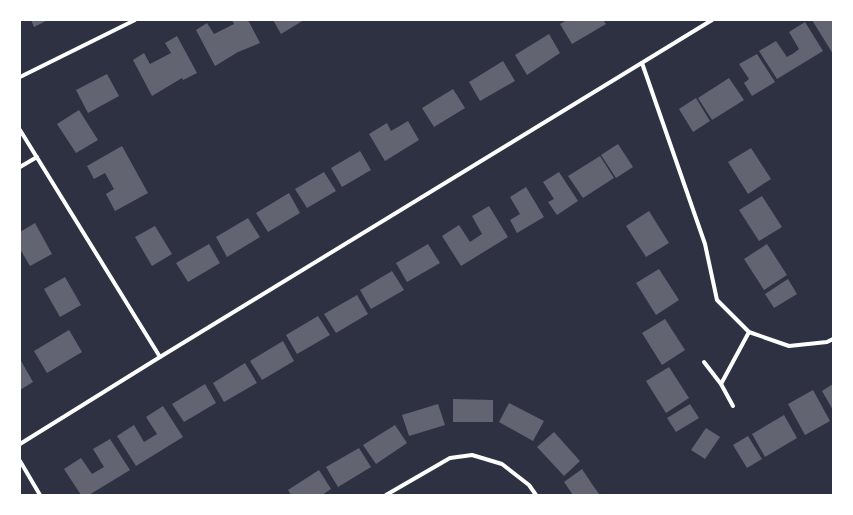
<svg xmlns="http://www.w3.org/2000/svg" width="853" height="515" viewBox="0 0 853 515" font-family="'IBM Plex Sans',sans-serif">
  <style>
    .building { fill: #626471 }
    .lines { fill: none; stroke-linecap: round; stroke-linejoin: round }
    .minor { stroke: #fff; stroke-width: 4 }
  </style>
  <rect width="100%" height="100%" fill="#2d3142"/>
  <g class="building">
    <path d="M31,20H48L34,27Z"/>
    <path d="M232,20H248L260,43L238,52L215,66L196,30L207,23L214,34L234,24Z"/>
    <path d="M273,20H304L281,34Z"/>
    <path d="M567,20H603L606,24L572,44L560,24Z"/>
    <path d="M812,20H833V54Z"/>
    <path d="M805,22L823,51L777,79L759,51L776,41L787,57L794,53L799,49L789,32Z"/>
    <path d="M549,34L560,53L527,75L515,55Z"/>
    <path d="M177,36L197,73L183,80L182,78L152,96L133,60L144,53L150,64L171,53L165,43Z"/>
    <path d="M757,54L775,82L752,96L744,83L749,79L739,64Z"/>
    <path d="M503,61L515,81L480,101L469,82Z"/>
    <path d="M107,74L119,96L88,113L76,90Z"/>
    <path d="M729,78L744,100L712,120L698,98Z"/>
    <path d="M453,89L465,108L434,127L422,108Z"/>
    <path d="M696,98L710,121L693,132L679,109Z"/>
    <path d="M79,110L98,140L76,153L57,124Z"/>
    <path d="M408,121L419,140L385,161L369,134L387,123L391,131Z"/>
    <path d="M618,144L633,167L616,178L601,155Z"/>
    <path d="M122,146L148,193L115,211L106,194L114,189L105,173L94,179L87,166Z"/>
    <path d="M751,148L771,179L748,194L728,162Z"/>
    <path d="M360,151L371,170L342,187L331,168Z"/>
    <path d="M600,156L614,178L583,198L568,176Z"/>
    <path d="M324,172L336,191L307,208L295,189Z"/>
    <path d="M559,172L578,201L557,215L548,202L554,199L543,182Z"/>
    <path d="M526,187L544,217L517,233L510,220L520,214L510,197Z"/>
    <path d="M289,193L300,213L268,232L256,213Z"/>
    <path d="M762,196L782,227L759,241L739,210Z"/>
    <path d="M489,206L508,237L461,266L442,236L459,225L470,242L482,234L472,216Z"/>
    <path d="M649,211L669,243L646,257L626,226Z"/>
    <path d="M248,218L260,237L227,257L216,237Z"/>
    <path d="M35,223L52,254L30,266L20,249V232Z"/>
    <path d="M155,226L172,254L152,266L135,237Z"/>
    <path d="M209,244L220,263L188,282L176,263Z"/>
    <path d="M428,244L440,263L407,282L396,263Z"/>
    <path d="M767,244L787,275L764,290L744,259Z"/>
    <path d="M659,269L679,300L656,315L636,283Z"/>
    <path d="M392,271L404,290L371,309L360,290Z"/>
    <path d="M65,277L81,305L60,317L44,289Z"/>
    <path d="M788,279L797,294L774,308L765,294Z"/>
    <path d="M357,295L368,314L336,333L324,314Z"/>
    <path d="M318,316L330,335L297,354L286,335Z"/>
    <path d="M665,319L685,350L662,365L642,333Z"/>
    <path d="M69,330L82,352L47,373L34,351Z"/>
    <path d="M283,341L294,361L262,380L250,361Z"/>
    <path d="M20,359L33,382L20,390Z"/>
    <path d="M245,363L257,383L224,402L213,383Z"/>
    <path d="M669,367L689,398L666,413L646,381Z"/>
    <path d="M205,384L216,403L184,422L172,404Z"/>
    <path d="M833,384V410L822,391Z"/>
    <path d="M813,390L830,421L805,435L788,404Z"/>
    <path d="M453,399L493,400V422H453Z"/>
    <path d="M509,403L544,421L533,441L499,422Z"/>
    <path d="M438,404L445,425L409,436L402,415Z"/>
    <path d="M690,404L699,418L676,432L667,418Z"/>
    <path d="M163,406L183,437L136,466L117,436L134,425L144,442L157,434L146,417Z"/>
    <path d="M784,415L797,438L765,457L752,434Z"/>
    <path d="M395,425L407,443L376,464L363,445Z"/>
    <path d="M706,428L720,437L705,459L691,450Z"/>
    <path d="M554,432L580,461L564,476L537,447Z"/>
    <path d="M748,436L762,459L747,468L733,445Z"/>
    <path d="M110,439L130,470L89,495H81L64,469L81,458L92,474L104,467L93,449Z"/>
    <path d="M359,448L371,467L338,487L326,467Z"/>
    <path d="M582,469L594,487L600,495H573L564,482Z"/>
    <path d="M319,470L331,489L322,495H291L288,490Z"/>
  </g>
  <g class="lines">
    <g class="minor">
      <path d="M642,63L705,244L717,300L749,332L789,346L827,342L833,339"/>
      <path d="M20,77L135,20"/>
      <path d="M20,130L160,357"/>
      <path d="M20,167L37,157"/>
      <path d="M704,362L721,384L733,406"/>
      <path d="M721,384L749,332"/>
      <path d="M20,444L160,357L712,20"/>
      <path d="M20,461L40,495"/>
      <path d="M386,495L450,458L472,455L502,464L529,485L536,495"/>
    </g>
  </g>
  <rect width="853" height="515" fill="none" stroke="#ffffff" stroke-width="42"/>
</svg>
